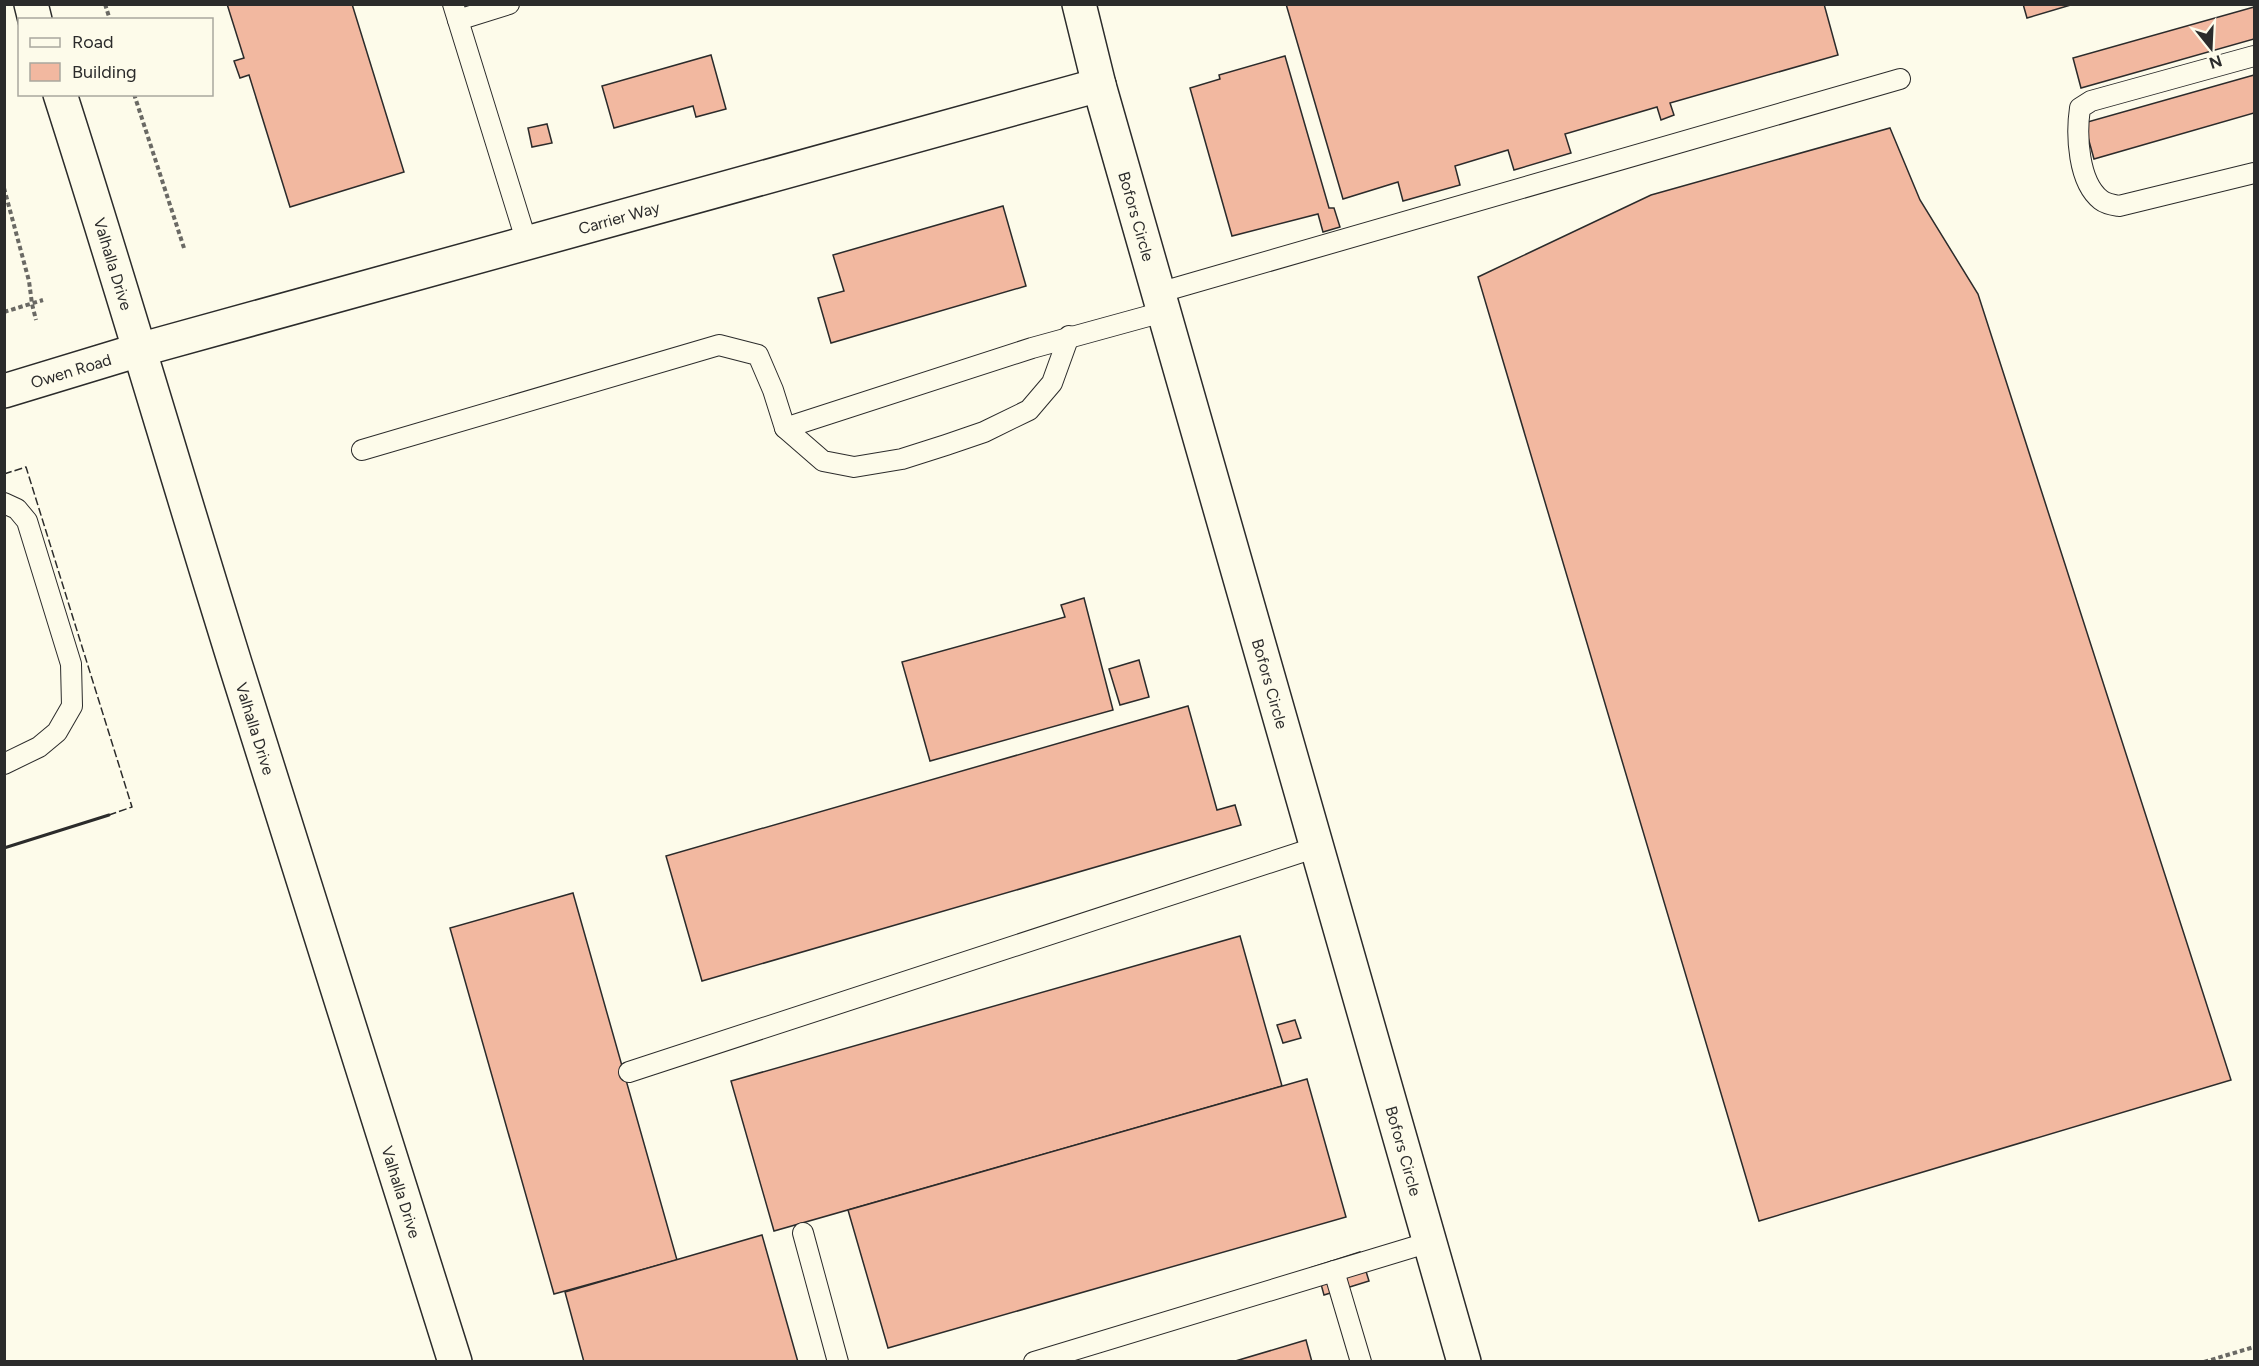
<svg xmlns="http://www.w3.org/2000/svg" width="2259" height="1366" viewBox="0 0 2259 1366" font-family="Figtree,sans-serif">
  <style>
    .building { fill: #f2b8a0; stroke: #2b2b2b; stroke-width: 1.5 }
    .lines { fill: none; stroke-linecap: round; stroke-linejoin: round }
    .service-casing { stroke: #2b2b2b; stroke-width: 22 }
    .minor-casing { stroke: #2b2b2b; stroke-width: 36 }
    .tertiary-casing { stroke: #2b2b2b; stroke-width: 36 }
    .secondary-casing { stroke: #2b2b2b; stroke-width: 36 }
    .path { stroke: #6a6964; stroke-width: 4; stroke-dasharray: 4.5 3; stroke-linecap: butt }
    .service { stroke: #fdfbea; stroke-width: 20 }
    .minor { stroke: #fdfbea; stroke-width: 33 }
    .tertiary { stroke: #fdfbea; stroke-width: 33 }
    .secondary { stroke: #fdfbea; stroke-width: 33 }
    .fence { stroke: #2b2b2b; stroke-width: 1.5; stroke-dasharray: 8 3; stroke-linecap: butt }
    .wall { stroke: #2b2b2b; stroke-width: 3 }
    .labels { text-anchor: middle; stroke-width: 4.5; stroke-linejoin: round; paint-order: stroke }
    .street-label { font-size: 16px; fill: #2b2b2b; stroke: #fdfbea }
  </style>
  <rect width="100%" height="100%" fill="#fdfbea"/>
  <g class="building">
    <path d="M227,4H352L404,172L290,207L249,75L240,78L234,61L244,58Z"/>
    <path d="M1286,4H1824L1838,55L1670,103L1674,115L1661,120L1657,107L1565,134L1571,153L1514,170L1508,150L1455,166L1460,185L1403,201L1398,182L1343,199Z"/>
    <path d="M2023,4H2074L2027,18Z"/>
    <path d="M2254,7V39L2081,88L2073,58Z"/>
    <path d="M711,55L726,109L696,117L693,106L614,128L602,86Z"/>
    <path d="M1285,56L1329,208H1334L1340,227L1323,232L1318,214L1232,236L1190,88L1220,79L1219,75Z"/>
    <path d="M2254,75V113L2094,159L2084,123Z"/>
    <path d="M547,124L552,143L532,147L528,128Z"/>
    <path d="M1890,128L1920,200L1978,294L2231,1080L1759,1221L1478,277L1651,195Z"/>
    <path d="M1003,206L1026,286L831,343L818,298L844,291L833,255Z"/>
    <path d="M1084,598L1113,710L930,761L902,662L1065,617L1061,605Z"/>
    <path d="M1139,660L1149,697L1120,705L1109,669Z"/>
    <path d="M1188,706L1217,810L1235,805L1241,825L702,981L666,856Z"/>
    <path d="M573,893L677,1260L554,1294L450,928Z"/>
    <path d="M1240,936L1282,1086L774,1231L731,1081Z"/>
    <path d="M1295,1020L1301,1038L1283,1043L1277,1025Z"/>
    <path d="M1307,1079L1346,1217L888,1348L848,1210Z"/>
    <path d="M762,1235L798,1362H584L565,1292Z"/>
    <path d="M1360,1252L1369,1281L1324,1295L1321,1284L1316,1285L1310,1268Z"/>
    <path d="M1306,1340L1312,1362H1232Z"/>
  </g>
  <g class="lines">
    <g class="service-casing">
      <g id="service">
        <path d="M453,4L527,243"/>
        <path d="M458,20L509,4"/>
        <path d="M2254,56L2091,101L2080,108C2076,135 2078,182 2101,200C2106,204 2113,205 2119,206L2254,173"/>
        <path d="M1158,293L1900,79"/>
        <path d="M785,428L1032,348L1163,312"/>
        <path d="M362,450L719,345L758,355L773,390L785,428L823,461L854,467L902,459L946,445L984,432L1029,410L1052,383L1069,336"/>
        <path d="M4,503L17,509L27,521L71,664L72,706L57,732L39,747L4,764"/>
        <path d="M629,1072L1317,847"/>
        <path d="M803,1233L838,1362"/>
        <path d="M1334,1271L1361,1362"/>
        <path d="M1034,1362L1430,1242"/>
      </g>
    </g>
    <g class="minor-casing">
      <g id="minor">
        <path id="s1" d="M1079,4L1099,85L1464,1362"/>
        <path id="s2" d="M139,350L1099,85"/>
      </g>
    </g>
    <g class="tertiary-casing">
      <g id="tertiary">
        <path id="s3" d="M4,391L139,350"/>
      </g>
    </g>
    <g class="secondary-casing">
      <g id="secondary">
        <path d="M31,4L35,20"/>
        <path id="s4" d="M60,94C113,259 162,426 213,592C292,849 374,1105 455,1362"/>
      </g>
    </g>
    <g class="path">
      <path d="M105,4L110,20"/>
      <path d="M134,94L184,248"/>
      <path d="M4,188L29,281L32,304L36,320"/>
      <path d="M4,312L43,300"/>
      <path d="M2204,1362L2254,1347"/>
    </g>
    <use href="#service" class="service"/>
    <use href="#minor" class="minor"/>
    <use href="#tertiary" class="tertiary"/>
    <use href="#secondary" class="secondary"/>
    <path class="fence" d="M4,474L26,467L132,807L109,815"/>
    <path class="wall" d="M4,848L109,815"/>
  </g>
  <g class="labels">
    <g class="street-label">
      <text dy="6" stroke="none"><textPath href="#s1" startOffset="220">Bofors Circle</textPath></text>
      <text dy="6" stroke="none"><textPath href="#s2" startOffset="498">Carrier Way</textPath></text>
      <text dy="6" stroke="none"><textPath href="#s4" startOffset="178">Valhalla Drive</textPath></text>
      <text dy="6" stroke="none"><textPath href="#s3" startOffset="70">Owen Road</textPath></text>
      <text dy="6" stroke="none"><textPath href="#s1" startOffset="706">Bofors Circle</textPath></text>
      <text dy="6" stroke="none"><textPath href="#s4" startOffset="664">Valhalla Drive</textPath></text>
      <text dy="6" stroke="none"><textPath href="#s1" startOffset="1192">Bofors Circle</textPath></text>
      <text dy="6" stroke="none"><textPath href="#s4" startOffset="1150">Valhalla Drive</textPath></text>
    </g>
  </g>
  <rect width="2259" height="1366" fill="none" stroke="#2b2b2b" stroke-width="12"/>
  <rect x="18" y="18" width="195" height="78" fill="#fdfbea" stroke="#a9a89e" stroke-width="1.5"/>
  <rect x="30" y="38" width="30" height="9" fill="#fdfbea" stroke="#a9a89e" stroke-width="1.5"/>
  <text x="72" y="48" font-size="18" fill="#2b2b2b">Road</text>
  <rect x="30" y="63" width="30" height="18" fill="#f2b8a0" stroke="#a9a89e" stroke-width="1.5"/>
  <text x="72" y="78" font-size="18" fill="#2b2b2b">Building</text>
  <g transform="translate(2211 48) rotate(162)" stroke="#fdfbea" stroke-width="4.5" paint-order="stroke">
  <path d="M0-4.5L10 22L0 15L-10 22Z" fill="#2b2b2b"/>
  <text y="-9" font-size="16" font-weight="bold" text-anchor="middle" fill="#2b2b2b">N</text>
  </g>
</svg>
